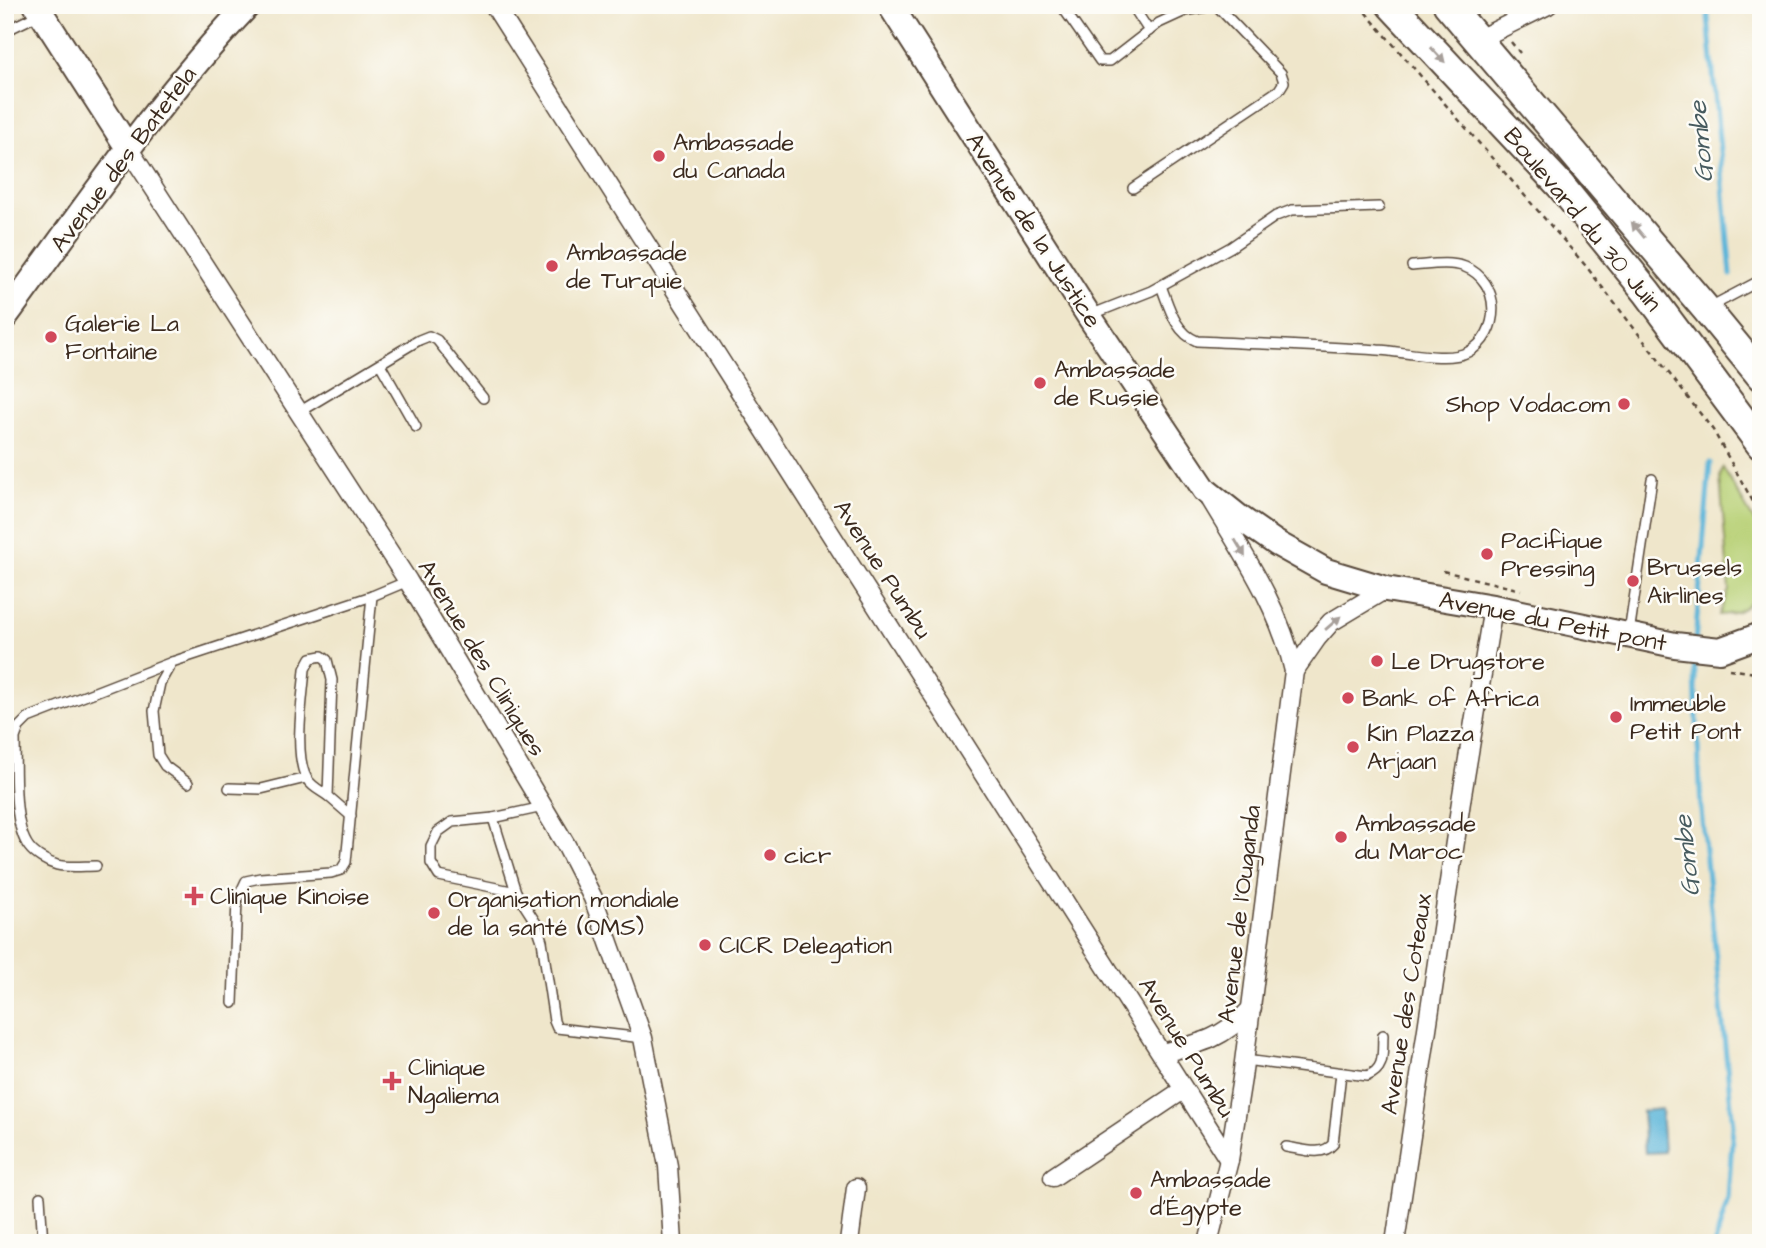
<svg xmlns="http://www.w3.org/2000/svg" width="1766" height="1248" viewBox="0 0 1766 1248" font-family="'Architects Daughter',sans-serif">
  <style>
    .green { fill: #b7d075; stroke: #797d4a; stroke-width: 2 }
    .water { fill: #5cb5d9; stroke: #4c707c; stroke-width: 2 }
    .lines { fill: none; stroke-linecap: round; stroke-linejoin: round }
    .stream { stroke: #5cb5d9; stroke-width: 5 }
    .lane-casing { stroke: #564638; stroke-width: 12 }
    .street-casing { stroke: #564638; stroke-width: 21 }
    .secondary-casing { stroke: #564638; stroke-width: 28 }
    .primary-casing { stroke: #564638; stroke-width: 32 }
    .path { stroke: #564638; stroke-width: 2.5; stroke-dasharray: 5 5; stroke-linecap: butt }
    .lane { stroke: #fff; stroke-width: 9 }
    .street { stroke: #fff; stroke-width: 18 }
    .secondary { stroke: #fff; stroke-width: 24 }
    .primary { stroke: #fff; stroke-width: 28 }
    .oneway { fill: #a79f9a }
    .poi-dot { fill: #d1495b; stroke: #fdfcf7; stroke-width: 2.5 }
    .labels { text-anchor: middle; stroke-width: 5; stroke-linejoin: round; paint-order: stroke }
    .poi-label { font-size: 24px; fill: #3b2a1e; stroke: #fdfcf7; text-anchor: start }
    .street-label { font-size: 24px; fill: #3b2a1e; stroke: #fdfcf7 }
    .water-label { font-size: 26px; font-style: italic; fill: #475b5f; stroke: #fdfcf7 }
  </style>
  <rect width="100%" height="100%" fill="#fdfcf7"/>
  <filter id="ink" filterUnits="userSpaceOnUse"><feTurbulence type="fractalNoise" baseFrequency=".0143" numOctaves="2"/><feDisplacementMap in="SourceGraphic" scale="14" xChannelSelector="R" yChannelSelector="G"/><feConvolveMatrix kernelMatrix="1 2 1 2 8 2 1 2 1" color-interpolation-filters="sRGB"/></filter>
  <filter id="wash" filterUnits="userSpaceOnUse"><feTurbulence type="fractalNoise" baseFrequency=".00686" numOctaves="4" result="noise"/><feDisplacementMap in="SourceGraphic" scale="28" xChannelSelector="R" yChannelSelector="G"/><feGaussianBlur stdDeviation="1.57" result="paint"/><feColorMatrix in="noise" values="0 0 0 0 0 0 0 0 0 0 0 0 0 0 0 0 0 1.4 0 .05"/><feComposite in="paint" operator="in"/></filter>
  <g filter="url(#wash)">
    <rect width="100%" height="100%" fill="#efe6cb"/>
    <path class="green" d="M1723,468L1761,533V593C1748,606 1737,615 1719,615L1729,590L1720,477Z"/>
    <path class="water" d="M1661,1109L1664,1152L1645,1153L1642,1111Z"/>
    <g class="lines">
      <g class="stream">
        <path d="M1707,5L1731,275"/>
        <path d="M1695,642L1710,463"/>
        <path d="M1694,655L1701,810L1733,1125L1728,1199L1715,1243"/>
      </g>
    </g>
  </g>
  <g filter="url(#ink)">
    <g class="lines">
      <g class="lane-casing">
        <g id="lane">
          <path d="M1061,5L1100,61H1110L1159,23L1185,11L1217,5"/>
          <path d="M1132,5L1149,31"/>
          <path d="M5,31L38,15"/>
          <path d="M1133,188L1279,90L1284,82L1281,73L1216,5"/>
          <path d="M1161,286C1169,306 1175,333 1197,341C1257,344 1318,346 1378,350C1402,351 1447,363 1468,352C1502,334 1501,281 1465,267C1450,261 1428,265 1412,266"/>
          <path d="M1708,308L1761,280"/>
          <path d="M1090,315L1151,291L1231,247L1276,216L1292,210L1379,207"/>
          <path d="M380,364L416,427"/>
          <path d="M299,412L419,340L429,336L437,340L483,398"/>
          <path d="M1629,633L1652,479"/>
          <path d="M188,783L165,766L158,755L154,711L160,683L172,662L372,596L408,581"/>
          <path d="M229,788L261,789L306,778"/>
          <path d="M328,796C321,791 312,787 307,779C293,755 303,697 305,669L311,658L322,656L327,660L332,680L328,796L351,816"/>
          <path d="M543,807L493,818L452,822L438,832L431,846V863L439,876L516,892L536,923L542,941L554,1021L557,1028L643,1038"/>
          <path d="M493,818L516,892"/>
          <path d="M96,866C84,866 68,868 57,865C47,862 35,855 29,847C12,825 16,766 15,738L19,727L28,718L172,662"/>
          <path d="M233,1003L237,900L246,881L260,878L331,873L341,870L346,862L372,596"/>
          <path d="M1245,1060L1367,1076C1386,1069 1382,1053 1383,1035"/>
          <path d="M1286,1147C1302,1149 1322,1157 1333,1144L1341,1073"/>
          <path d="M40,1197L43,1243"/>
        </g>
      </g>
      <g class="street-casing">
        <g id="street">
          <path d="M494,5L1229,1160"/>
          <path d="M1477,40L1548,5"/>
          <path d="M128,148L408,581L566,845L593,898L643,1038L668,1166L673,1243"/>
          <path d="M1294,671L1317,638L1331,622L1386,589"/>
          <path d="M1162,1053C1203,1043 1222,1039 1252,1008"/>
          <path d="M1053,1177L1183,1090"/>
          <path d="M849,1243L856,1188"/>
          <path d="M1208,1243L1229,1160L1242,1078L1294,671C1280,608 1244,555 1211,500"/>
          <path d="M1395,1243L1462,795L1493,607"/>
        </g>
      </g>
      <g class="secondary-casing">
        <g id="secondary">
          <path d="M36,5L128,148"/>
          <path d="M890,5L1089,316L1205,490L1240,518L1276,543L1326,571L1386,589L1493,607L1675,645L1720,650L1761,635"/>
          <path d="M5,317C83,211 157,101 248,5"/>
        </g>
      </g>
      <g class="primary-casing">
        <g id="primary">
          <path d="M1391,5L1560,185L1647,292L1761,445"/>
          <path d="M1448,5L1706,309L1761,376"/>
        </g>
      </g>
      <g class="path">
        <path d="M1359,5L1585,265L1713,430L1761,516"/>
        <path d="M1511,42L1520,53"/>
        <path d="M1443,571L1521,590"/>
        <path d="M1729,669L1761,674"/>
      </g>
      <use href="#lane" class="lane"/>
      <use href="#street" class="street"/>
      <use href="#secondary" class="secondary"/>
      <use href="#primary" class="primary"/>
    </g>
    <defs><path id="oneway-solid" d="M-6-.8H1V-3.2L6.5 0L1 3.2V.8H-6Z" transform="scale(1.75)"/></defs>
    <g class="oneway">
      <use href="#oneway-solid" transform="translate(1438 55) rotate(47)"/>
      <use href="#oneway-solid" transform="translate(1638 230) rotate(-130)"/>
      <use href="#oneway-solid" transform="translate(1240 548) rotate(59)"/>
      <use href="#oneway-solid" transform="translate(1333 623) rotate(-41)"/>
    </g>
  </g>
  <g class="poi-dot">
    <circle cx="659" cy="156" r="7"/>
    <circle cx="552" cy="266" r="7"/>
    <circle cx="51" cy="337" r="7"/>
    <circle cx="1040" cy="383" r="7"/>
    <circle cx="1624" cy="404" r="7"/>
    <circle cx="1487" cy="554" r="7"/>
    <circle cx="1633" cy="581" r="7"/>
    <circle cx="1377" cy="661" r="7"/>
    <circle cx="1348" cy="698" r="7"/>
    <circle cx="1616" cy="717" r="7"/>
    <circle cx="1353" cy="747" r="7"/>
    <circle cx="1341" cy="837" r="7"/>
    <circle cx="770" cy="855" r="7"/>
    <path d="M190.5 885.5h7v7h7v7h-7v7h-7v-7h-7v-7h7z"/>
    <circle cx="434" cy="913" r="7"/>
    <circle cx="705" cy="945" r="7"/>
    <path d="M388.5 1070.5h7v7h7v7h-7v7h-7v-7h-7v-7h7z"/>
    <circle cx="1136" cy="1193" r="7"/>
  </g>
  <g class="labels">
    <g class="poi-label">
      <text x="673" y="150">Ambassade<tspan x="673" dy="28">du Canada</tspan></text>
      <text x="566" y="260">Ambassade<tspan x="566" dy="28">de Turquie</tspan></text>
      <text x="65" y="331">Galerie La<tspan x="65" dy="28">Fontaine</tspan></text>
      <text x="1054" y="377">Ambassade<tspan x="1054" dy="28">de Russie</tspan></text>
      <text x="1610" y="412" text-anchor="end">Shop Vodacom</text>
      <text x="1501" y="548">Pacifique<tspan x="1501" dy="28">Pressing</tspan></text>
      <text x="1647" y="575">Brussels<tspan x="1647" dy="28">Airlines</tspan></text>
      <text x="1391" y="669">Le Drugstore</text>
      <text x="1362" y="706">Bank of Africa</text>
      <text x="1630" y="711">Immeuble<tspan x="1630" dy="28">Petit Pont</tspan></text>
      <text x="1367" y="741">Kin Plazza<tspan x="1367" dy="28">Arjaan</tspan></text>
      <text x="1355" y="831">Ambassade<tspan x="1355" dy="28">du Maroc</tspan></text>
      <text x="784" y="863">cicr</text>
      <text x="210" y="904">Clinique Kinoise</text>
      <text x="448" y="907">Organisation mondiale<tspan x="448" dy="28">de la santé (OMS)</tspan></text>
      <text x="719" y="953">CICR Delegation</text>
      <text x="408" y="1075">Clinique<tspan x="408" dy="28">Ngaliema</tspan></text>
      <text x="1150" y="1187">Ambassade<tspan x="1150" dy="28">d'Égypte</tspan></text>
    </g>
    <g class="street-label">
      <text transform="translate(123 159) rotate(-53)" y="8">Avenue des Batetela</text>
      <text transform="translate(1583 219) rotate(50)" y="8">Boulevard du 30 Juin</text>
      <text transform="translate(1034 230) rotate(57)" y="8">Avenue de la Justice</text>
      <text transform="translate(883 569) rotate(57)" y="8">Avenue Pumbu</text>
      <text transform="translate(1553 621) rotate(11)" y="8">Avenue du Petit pont</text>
      <text transform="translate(482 658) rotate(59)" y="8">Avenue des Cliniques</text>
      <text transform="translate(1239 914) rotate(-83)" y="8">Avenue de l’Ouganda</text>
      <text transform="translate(1406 1004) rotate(-81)" y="8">Avenue des Coteaux</text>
      <text transform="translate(1187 1047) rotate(58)" y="8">Avenue Pumbu</text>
    </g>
    <g class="water-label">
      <text transform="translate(1700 142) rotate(-95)" y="9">Gombe</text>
      <text transform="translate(1686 856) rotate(-96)" y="9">Gombe</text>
    </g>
  </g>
  <rect width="1766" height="1248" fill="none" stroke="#fdfcf7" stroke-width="28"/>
</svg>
